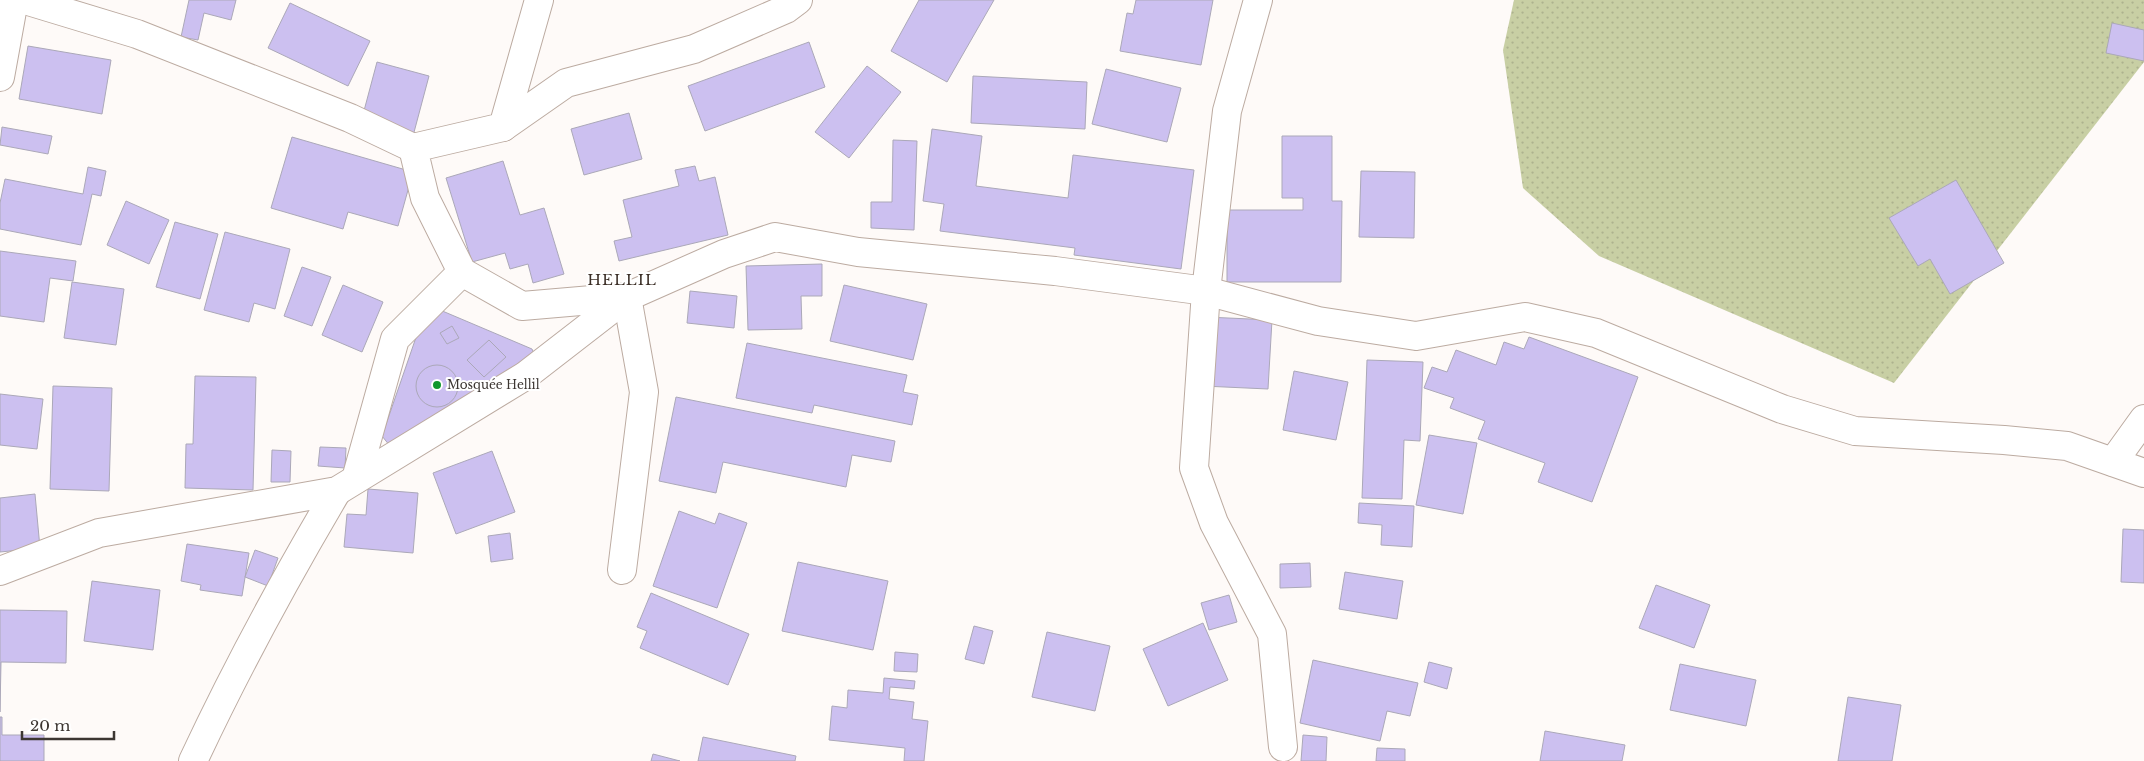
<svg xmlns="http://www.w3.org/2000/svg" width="2144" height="761" viewBox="0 0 2144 761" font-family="'Libre Baskerville',serif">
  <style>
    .grass { fill: url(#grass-dots) }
    .building { fill: #ccc0f0; stroke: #aba8b8 }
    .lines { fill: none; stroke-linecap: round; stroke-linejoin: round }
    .street-casing { stroke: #bcaba1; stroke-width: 30 }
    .street { stroke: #fff; stroke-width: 28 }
    .poi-dot { fill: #0f972c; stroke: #fff; stroke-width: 2 }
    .labels { text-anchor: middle; stroke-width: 4; stroke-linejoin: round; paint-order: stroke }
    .poi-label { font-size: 12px; fill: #3c3632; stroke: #fff; text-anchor: start }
    .quarter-label { font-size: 15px; letter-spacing: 1px; fill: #3c2f27; stroke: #fff }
  </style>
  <defs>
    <pattern id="grass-dots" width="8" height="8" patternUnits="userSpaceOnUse" patternTransform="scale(1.25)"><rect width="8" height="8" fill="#c8cfa4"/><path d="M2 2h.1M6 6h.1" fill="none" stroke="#adb28e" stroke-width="1.8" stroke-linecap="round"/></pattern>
  </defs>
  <rect width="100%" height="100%" fill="#fefaf8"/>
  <path class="grass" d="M1514,0H2144V62L1894,383L1599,256L1523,188L1503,50Z"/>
  <g class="building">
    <path d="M189,0H236L231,20L204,13L198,40L181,37Z"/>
    <path d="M919,0H994L947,82L891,51Z"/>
    <path d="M1136,0H1213L1201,65L1120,51L1127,13L1133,14Z"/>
    <path d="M290,3L370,41L348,86L268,48Z"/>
    <path d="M2112,23L2144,30V61L2106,53Z"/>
    <path d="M809,42L825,87L705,131L688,86Z"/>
    <path d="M28,46L111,60L102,114L19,99Z"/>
    <path d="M377,62L429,76L413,136L361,122Z"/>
    <path d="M867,66L901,92L849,158L815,132Z"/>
    <path d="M1106,69L1181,88L1167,142L1092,124Z"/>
    <path d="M973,76L1087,82L1085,129L971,123Z"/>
    <path d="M629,113L642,159L584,175L571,129Z"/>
    <path d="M2,127L52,136L48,154L0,145Z"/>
    <path d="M932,129L982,136L976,186L1068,198L1073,155L1194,170L1181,269L1074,255L1075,248L940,231L944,204L923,201Z"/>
    <path d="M1282,136H1332V201H1342L1341,282H1227V210H1303V198H1282Z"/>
    <path d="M292,137L413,172L398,226L348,212L343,229L271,208Z"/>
    <path d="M893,140L917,141L914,230L871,228V202H892Z"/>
    <path d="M503,161L520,215L544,208L564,274L533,283L528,264L510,269L505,253L472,262L446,178Z"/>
    <path d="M695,166L699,181L715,177L728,235L619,261L614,241L632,237L623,200L679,186L675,170Z"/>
    <path d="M88,167L106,171L101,196L92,194L81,245L0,229V203L5,179L83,194Z"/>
    <path d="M1361,171L1415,172L1414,238L1359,237Z"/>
    <path d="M1956,180L2004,263L1950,294L1930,259L1918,266L1889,218Z"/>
    <path d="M126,201L169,220L149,264L107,245Z"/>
    <path d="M175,222L218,234L200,299L156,287Z"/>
    <path d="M225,232L290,249L275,309L254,303L249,322L204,310Z"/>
    <path d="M0,251L76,261L73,281L50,278L44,322L0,316Z"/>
    <path d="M822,264V296H801L802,329L748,330L746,266Z"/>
    <path d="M302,267L331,277L312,326L284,316Z"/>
    <path d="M72,282L124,289L116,345L64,338Z"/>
    <path d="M343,285L383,302L362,352L322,335Z"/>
    <path d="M844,285L927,304L913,360L830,341Z"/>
    <path d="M690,291L737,296L734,328L687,323Z"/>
    <path d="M440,310L532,349L537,361L390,446L382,436L422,320Z"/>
    <path d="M1206,317L1272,320L1268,389L1203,386Z"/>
    <path d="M452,326L459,338L447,344L440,333Z"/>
    <path d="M1529,337L1638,377L1592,502L1538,482L1545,463L1478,439L1485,421L1450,408L1454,398L1424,388L1432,367L1447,372L1456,350L1496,365L1504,342L1524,349Z"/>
    <path d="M489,340L506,357L484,377L467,360Z"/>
    <path d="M747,343L907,375L903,392L918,395L912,425L814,405L812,413L736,398Z"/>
    <path d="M1367,360L1423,362L1420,441L1404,440L1402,499L1362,498Z"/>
    <circle cx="437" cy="386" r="21"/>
    <path d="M1294,371L1348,382L1336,440L1283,430Z"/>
    <path d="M195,376L256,377L253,490L185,488L186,444H193Z"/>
    <path d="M53,386L112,388L109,491L50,489Z"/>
    <path d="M0,394L43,399L37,449L0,445Z"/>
    <path d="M676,397L895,441L891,462L852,455L846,487L723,462L716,493L659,481Z"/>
    <path d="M1429,435L1477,443L1463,514L1416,505Z"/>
    <path d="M320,447L346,448L345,468L318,466Z"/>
    <path d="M272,450L291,451L290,482H271Z"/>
    <path d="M492,451L515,512L456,534L433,473Z"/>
    <path d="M368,489L418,493L413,553L344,547L347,514L366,515Z"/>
    <path d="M35,494L40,548L0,552V498Z"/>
    <path d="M1359,503L1414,506L1412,547L1381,545L1382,525L1358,523Z"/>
    <path d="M679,511L715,524L719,513L747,523L717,608L653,586Z"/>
    <path d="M2123,529L2144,530V583L2121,582Z"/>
    <path d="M510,533L513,559L491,562L488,536Z"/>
    <path d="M187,544L249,553L242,596L200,590L201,585L181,581Z"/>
    <path d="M255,550L278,558L268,586L245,577Z"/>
    <path d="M798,562L888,581L873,650L782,631Z"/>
    <path d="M1310,563L1311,587L1280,588V564Z"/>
    <path d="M1345,572L1403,581L1397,619L1339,609Z"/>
    <path d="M92,581L160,590L153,650L84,641Z"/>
    <path d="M1656,585L1710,605L1694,648L1639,628Z"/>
    <path d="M651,593L749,634L728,685L640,648L647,631L637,627Z"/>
    <path d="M1229,595L1237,622L1209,630L1201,603Z"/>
    <path d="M0,610L67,611L66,663L1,662L0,712Z"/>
    <path d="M1203,623L1228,680L1168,706L1143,649Z"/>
    <path d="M974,626L993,631L984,664L965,659Z"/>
    <path d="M1047,632L1110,646L1095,711L1032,697Z"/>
    <path d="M895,652L918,654L917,672L894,671Z"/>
    <path d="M1313,660L1418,683L1410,716L1387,711L1380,741L1300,723Z"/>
    <path d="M1429,662L1452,668L1447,689L1424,682Z"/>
    <path d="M1680,664L1756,680L1746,726L1670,710Z"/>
    <path d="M884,678L915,681L914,689L890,687L889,699L914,702L912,719L928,721L924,761H904L905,748L829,740L832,706L847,708L848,690L883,693Z"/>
    <path d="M1848,697L1901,705L1892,761H1838Z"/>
    <path d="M0,717H2V735H44V761H0Z"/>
    <path d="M1545,731L1625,745L1622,761H1540Z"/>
    <path d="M1303,735L1327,737L1326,761H1301Z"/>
    <path d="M703,737L796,756L795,761H698Z"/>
    <path d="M1377,748L1405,749V761H1376Z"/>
    <path d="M653,754L680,761H651Z"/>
  </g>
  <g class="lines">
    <g class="street-casing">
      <g id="street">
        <path d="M25,0L137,34L350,118L413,148"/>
        <path d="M539,0L503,127L413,148L425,198L462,272L522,306L627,297L644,392L622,570"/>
        <path d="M1258,0L1227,111L1206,291L1194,468L1214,523L1272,634L1283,747"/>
        <path d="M0,77L14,0"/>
        <path d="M503,127L566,83L694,49L786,9L798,0"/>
        <path d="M2113,462L2144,419"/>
        <path d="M356,479L395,339L462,272"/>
        <path d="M0,571L99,533L337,491L525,376L627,297L724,254L775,237L858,252L1055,271L1206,291L1318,321L1416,336L1525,317L1596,333L1782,409L1855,431L2004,440L2067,446L2144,473"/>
        <path d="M193,761C236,669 285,579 337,491"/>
      </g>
    </g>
    <use href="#street" class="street"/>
  </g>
  <circle class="poi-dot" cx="437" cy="385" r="5"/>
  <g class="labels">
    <g class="poi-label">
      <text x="447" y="389">Mosquée Hellil</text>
    </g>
    <g class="quarter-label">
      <text x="622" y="285">HELLIL</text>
    </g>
  </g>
  <path d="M22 731v8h92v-8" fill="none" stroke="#3c3632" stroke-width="2.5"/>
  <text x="30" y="731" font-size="15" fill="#3c3632" stroke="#ffffff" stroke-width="4" paint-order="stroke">20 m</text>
</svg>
